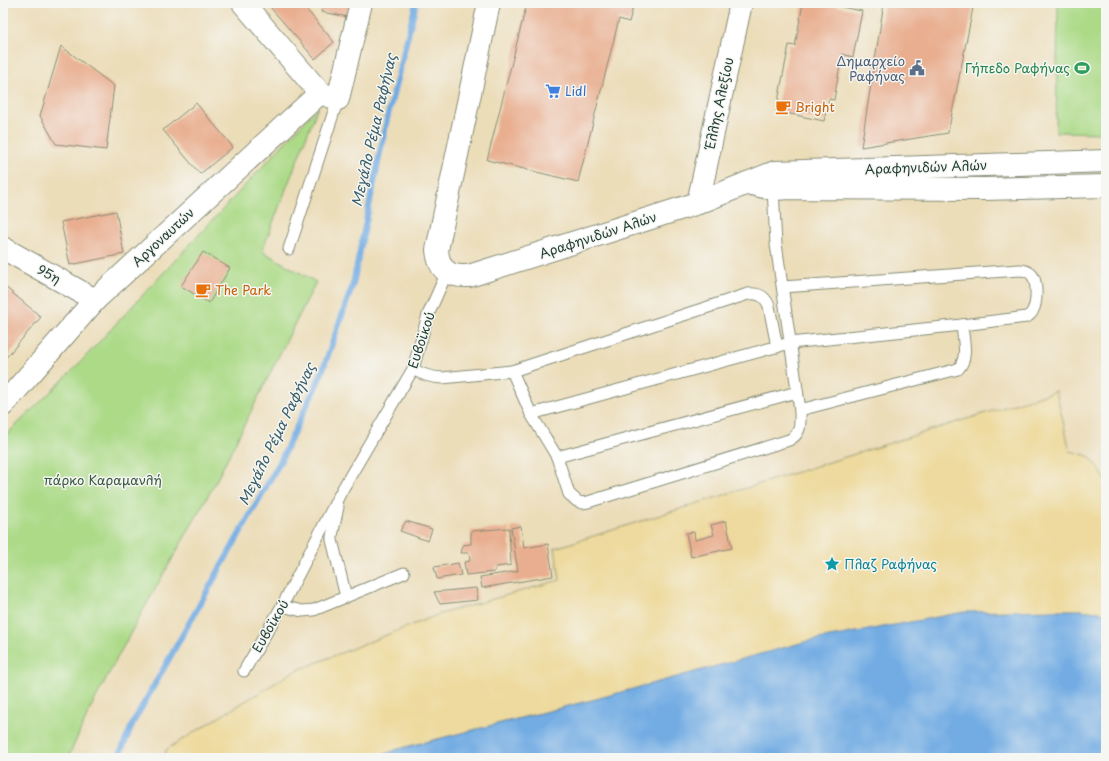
<svg xmlns="http://www.w3.org/2000/svg" width="1109" height="761" viewBox="0 0 1109 761" font-family="'Playpen Sans',sans-serif">
  <style>
    .green { fill: #acda87; stroke: #668c5e }
    .sand { fill: #eeda9e; stroke: #868c69 }
    .water { fill: #72ace3; stroke: #48748c }
    .lines { fill: none; stroke-linecap: round; stroke-linejoin: round }
    .stream { stroke: #72ace3; stroke-width: 6 }
    .building { fill: #e9ae8f }
    .service-casing { stroke: #868d76; stroke-width: 13 }
    .minor-casing { stroke: #868d76; stroke-width: 24 }
    .tertiary-casing { stroke: #868d76; stroke-width: 24 }
    .service { stroke: #fff; stroke-width: 11 }
    .minor { stroke: #fff; stroke-width: 22 }
    .tertiary { stroke: #fff; stroke-width: 22 }
    .labels { text-anchor: middle; stroke-width: 3; stroke-linejoin: round; paint-order: stroke }
    .service-label { font-size: 13px; fill: #4e5e75; stroke: #f6f6f2; text-anchor: end }
    .leisure-label { font-size: 13px; fill: #27864d; stroke: #f6f6f2; text-anchor: end }
    .shop-label { font-size: 13px; fill: #366cbe; stroke: #f6f6f2; text-anchor: start }
    .street-label { font-size: 13px; fill: #1f3d34; stroke: #f6f6f2 }
    .food-label { font-size: 13px; fill: #c56008; stroke: #f6f6f2; text-anchor: start }
    .park-label { font-size: 13px; fill: #3b5c45; stroke: #f6f6f2 }
    .culture-label { font-size: 13px; fill: #0d838f; stroke: #f6f6f2; text-anchor: start }
    .water-label { font-size: 14px; font-style: italic; fill: #385e69; stroke: #f6f6f2 }
  </style>
  <rect width="100%" height="100%" fill="#f6f6f2"/>
  <filter id="ink" filterUnits="userSpaceOnUse"><feTurbulence type="fractalNoise" baseFrequency=".025" numOctaves="2"/><feDisplacementMap in="SourceGraphic" scale="8" xChannelSelector="R" yChannelSelector="G"/><feConvolveMatrix kernelMatrix="1 2 1 2 8 2 1 2 1" color-interpolation-filters="sRGB"/></filter>
  <filter id="wash" filterUnits="userSpaceOnUse"><feTurbulence type="fractalNoise" baseFrequency=".012" numOctaves="4" result="noise"/><feDisplacementMap in="SourceGraphic" scale="16" xChannelSelector="R" yChannelSelector="G"/><feGaussianBlur stdDeviation="0.9" result="paint"/><feColorMatrix in="noise" values="0 0 0 0 0 0 0 0 0 0 0 0 0 0 0 0 0 1.4 0 .05"/><feComposite in="paint" operator="in"/></filter>
  <g filter="url(#wash)">
    <rect width="100%" height="100%" fill="#ecddb9"/>
    <g class="green">
      <path d="M1058,3H1106V133L1056,132Z"/>
      <path d="M318,107L262,251L316,282L213,487L137,621L91,707L68,758H3V438L72,371Z"/>
    </g>
    <path class="sand" d="M1056,391L1070,451L1089,456L1099,469L1106,481V613L1080,610L592,700L398,749L375,758H163L167,749L293,672L437,615L560,580L555,548Z"/>
    <path class="water" d="M1052,610H1080L1106,613V758H375L398,749L592,700L808,641L964,612Z"/>
    <g class="lines">
      <path class="stream" d="M118,758L134,721L280,462L321,375L353,284L387,119L416,3"/>
    </g>
    <g id="blocks">
      <g class="building">
        <path d="M275,3H301L334,42L315,59L270,7Z"/>
        <path d="M323,3H357L354,18L321,12Z"/>
        <path d="M527,3H634L629,22L619,19L578,182L487,160Z"/>
        <path d="M803,3H821L862,11L853,57L842,54L834,100L829,99L824,121L776,111L789,45L795,46Z"/>
        <path d="M884,3H974L948,133L861,147Z"/>
        <path d="M61,46L114,86L106,150L56,144L40,116Z"/>
        <path d="M196,103L233,147L200,174L163,130Z"/>
        <path d="M116,211L124,254L70,265L61,222Z"/>
        <path d="M203,252L230,268L209,303L181,286Z"/>
        <path d="M3,285L41,317L3,361Z"/>
        <path d="M406,521L432,529L428,541L400,531Z"/>
        <path d="M726,521L732,548L691,557L686,533L694,532L695,540L714,535L711,525Z"/>
        <path d="M521,526L524,548L548,544L553,576L482,588L480,577L518,571L511,528Z"/>
        <path d="M509,528L511,565L496,567L494,572L466,575L464,562L470,561L469,553H461L463,545L471,544V531Z"/>
        <path d="M458,563L461,575L437,579L434,567Z"/>
        <path d="M476,588L478,600L440,604L434,592Z"/>
      </g>
    </g>
  </g>
  <g filter="url(#ink)">
    <use href="#blocks" fill-opacity="0" stroke="#868d76" stroke-width="1"/>
    <g class="lines">
      <g class="service-casing">
        <g id="service">
          <path d="M289,249L338,99"/>
          <path d="M783,287L1019,270C1024,270 1028,271 1031,274C1038,280 1037,303 1033,310C1032,314 1029,315 1027,317L962,325C963,340 969,358 958,369L800,410"/>
          <path d="M413,369C423,375 430,377 442,378L512,371L531,414L557,457L569,494L577,501L582,503L588,502L789,440C802,433 800,424 800,410L776,244L773,189"/>
          <path d="M512,371L748,294C759,293 765,296 769,306L777,347"/>
          <path d="M531,414L790,343L962,325"/>
          <path d="M557,457L797,392"/>
          <path d="M338,507L332,536V540L346,597"/>
          <path d="M282,606L302,611L314,610L404,573"/>
          <path d="M244,671L282,606L342,490L413,369L428,315L447,272"/>
        </g>
      </g>
      <g class="minor-casing">
        <g id="minor">
          <path d="M243,3L320,93"/>
          <path d="M698,203L741,3"/>
          <path d="M3,248L95,300"/>
          <path d="M3,405L95,300L320,93L338,99L361,3"/>
        </g>
      </g>
      <g class="tertiary-casing">
        <g id="tertiary">
          <path d="M489,3L437,250C439,271 449,277 469,276L698,203L775,172L1106,161"/>
          <path d="M747,183L773,189L791,188L984,189L1106,186"/>
        </g>
      </g>
      <use href="#service" class="service"/>
      <use href="#minor" class="minor"/>
      <use href="#tertiary" class="tertiary"/>
    </g>
  </g>
  <defs>
    <g id="civic-bare" transform="scale(1.2)"><path d="M-.6-6.5H3V-4.5H.6V-3L4-1V1h2V6H-6V1h2V-1L-.6-3ZM-1.2 2.5V6h2.4V2.5Z" fill="#5c6f8a" stroke="#f6f6f2" stroke-width="2.5" paint-order="stroke"/></g>
    <g id="stadium-bare" transform="scale(1.2)"><path d="M0-5a6.5 5 0 1 0 0 10a6.5 5 0 1 0 0-10ZM-3.5-1.8h7v3.6h-7Z" fill="#2e9e5b" stroke="#f6f6f2" stroke-width="2.5" paint-order="stroke"/></g>
    <g id="supermarket-bare" transform="scale(1.2)"><path d="M-6-5.5h2.5l.6 2H6L4.5 2H-2.5L-4.4-4H-6ZM-1.5 3.2a1.3 1.3 0 1 0 .1 0ZM3 3.2a1.3 1.3 0 1 0 .1 0Z" fill="#3f7fe0" stroke="#f6f6f2" stroke-width="2.5" paint-order="stroke"/></g>
    <g id="cafe-bare" transform="scale(1.2)"><path d="M-5.5-4.5H6V0H3Q3 3.5 0 3.5H-2.5Q-5.5 3.5-5.5 0ZM3-3.2v2h1.7v-2ZM-6 4.5H4V6H-6Z" fill="#e8710a" stroke="#f6f6f2" stroke-width="2.5" paint-order="stroke"/></g>
    <g id="sight-bare" transform="scale(1.2)"><path d="M0-6L1.8-2.2L6-1.7L2.9 1.2L3.7 5.4L0 3.3L-3.7 5.4L-2.9 1.2L-6-1.7L-1.8-2.2Z" fill="#0f9aa8" stroke="#f6f6f2" stroke-width="2.5" paint-order="stroke"/></g>
  </defs>
  <g fill-rule="evenodd">
    <use href="#civic-bare" x="917" y="68"/>
    <use href="#stadium-bare" x="1082" y="68"/>
    <use href="#supermarket-bare" x="553" y="91"/>
    <use href="#cafe-bare" x="783" y="107"/>
    <use href="#cafe-bare" x="203" y="290"/>
    <use href="#sight-bare" x="832" y="564"/>
  </g>
  <g class="labels">
    <g class="service-label">
      <text x="905" y="66">Δημαρχείο<tspan x="905" dy="15">Ραφήνας</tspan></text>
    </g>
    <g class="leisure-label">
      <text x="1070" y="73">Γήπεδο Ραφήνας</text>
    </g>
    <g class="shop-label">
      <text x="565" y="96">Lidl</text>
    </g>
    <g class="street-label">
      <text transform="translate(719 103) rotate(-78)" y="5">Έλλης Αλεξίου</text>
      <text transform="translate(926 167) rotate(-2)" y="5">Αραφηνιδών Αλών</text>
      <text transform="translate(598 235) rotate(-18)" y="5">Αραφηνιδών Αλών</text>
      <text transform="translate(163 237) rotate(-43)" y="5">Αργοναυτών</text>
      <text transform="translate(49 274) rotate(29)" y="5">95η</text>
      <text transform="translate(421 340) rotate(-72)" y="5">Ευβοϊκού</text>
      <text transform="translate(270 626) rotate(-60)" y="5">Ευβοϊκού</text>
    </g>
    <g class="food-label">
      <text x="795" y="112">Bright</text>
      <text x="215" y="295">The Park</text>
    </g>
    <g class="park-label">
      <text x="103" y="485">πάρκο Καραμανλή</text>
    </g>
    <g class="culture-label">
      <text x="844" y="569">Πλαζ Ραφήνας</text>
    </g>
    <g class="water-label">
      <text transform="translate(374 130) rotate(-77)" y="5">Μεγάλο Ρέμα Ραφήνας</text>
      <text transform="translate(277 434) rotate(-64)" y="5">Μεγάλο Ρέμα Ραφήνας</text>
    </g>
  </g>
  <rect width="1109" height="761" fill="none" stroke="#f6f6f2" stroke-width="16"/>
</svg>
